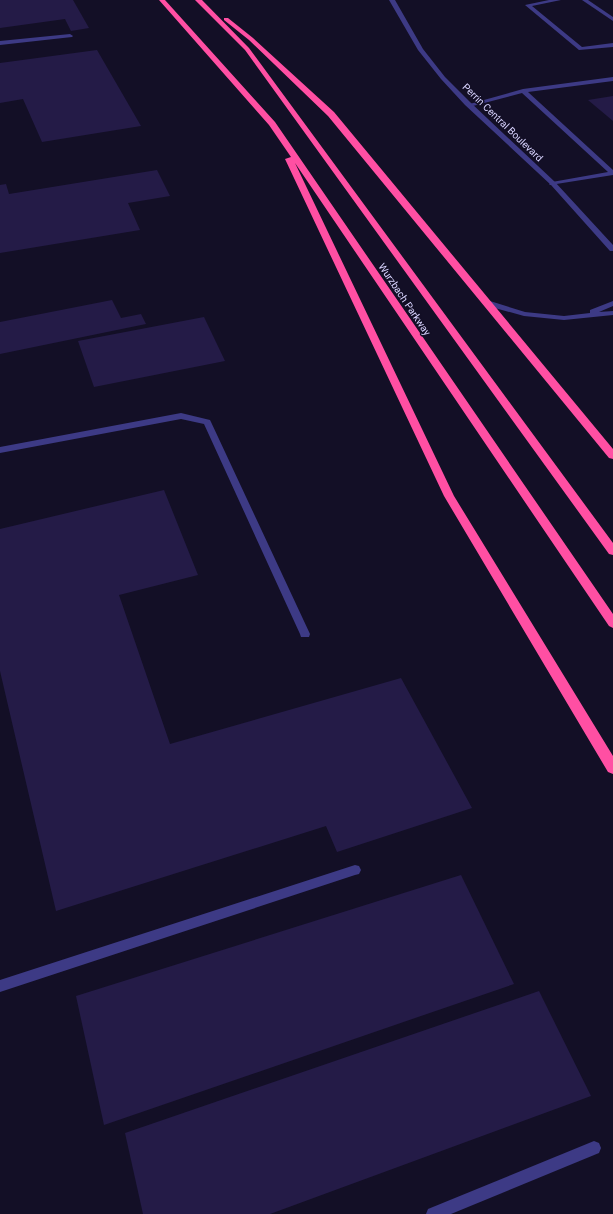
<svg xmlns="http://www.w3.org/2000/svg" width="613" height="1214" viewBox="0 0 613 1214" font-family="Roboto,sans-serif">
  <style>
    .building { fill: #241b47 }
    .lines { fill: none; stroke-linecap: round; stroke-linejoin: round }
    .service { fill: #3d3a85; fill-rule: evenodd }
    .minor { fill: #3d3a85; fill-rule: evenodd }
    .motorway { fill: #ff4fa3; fill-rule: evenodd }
    .labels { text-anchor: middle; stroke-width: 3; stroke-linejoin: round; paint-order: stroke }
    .far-street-label { font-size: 10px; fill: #d9d4ff; stroke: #130f26 }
  </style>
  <rect width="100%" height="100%" fill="#130f26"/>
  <g class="building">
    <path d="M0,0H73L89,28L71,31L65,19L0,28Z"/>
    <path d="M97,50L141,126L42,142L23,99L0,103V63Z"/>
    <path d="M613,96V121L588,100Z"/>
    <path d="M157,170L170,196L128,203L140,230L0,253V185L6,184L9,194Z"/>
    <path d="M112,300L121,318L141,314L146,324L0,354V322Z"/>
    <path d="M204,317L225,361L94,387L78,341Z"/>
    <path d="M164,490L198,575L119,595L170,744L401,678L472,808L337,852L326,826L56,911L0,671V529Z"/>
    <path d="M461,875L514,984L104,1125L76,996Z"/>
    <path d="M539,991L591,1096L270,1214H143L125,1133Z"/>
  </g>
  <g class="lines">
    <g class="service">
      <path d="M549,0H561L532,6L582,47L613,43V47L579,50L525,5Z"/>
      <path d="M582,0H588L613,17V21Z"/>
      <path d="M70,34L73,36L72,37L0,45V41Z"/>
      <path d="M613,77V81L528,92L613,170V175L550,185L549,184L552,182L608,172L522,93L469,107L466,105L523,89Z"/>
      <path d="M181,413L210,420L211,422L310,634L309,637H301L300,634L204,424L181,419L0,453V447Z"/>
      <path d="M355,865L359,866L361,870L359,874L355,875L0,992V980Z"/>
      <path d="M594,1141L599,1143L601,1148L599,1153L451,1214H426L428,1209Z"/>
    </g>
    <g class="minor">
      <path d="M389,0H395L423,49L445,77L470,102L555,182L613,245V251H610L551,185L465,105L441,79L418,50Z"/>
      <path d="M484,301H490L525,312L564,316L590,313V310L613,301V306L599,312L613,311V315L564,320L524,316L484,305Z"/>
    </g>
    <g class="motorway">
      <path d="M159,0H165L275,122L613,614V628L609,626L295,163L454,496L613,756V774L608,772L444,496L285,159L291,157L269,125Z"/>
      <path d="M195,0H202L249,48L613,543V555L609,554L245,50Z"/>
      <path d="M224,18H228L253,38L334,112L613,449V459L609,458L328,116L249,40L224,20Z"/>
    </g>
  </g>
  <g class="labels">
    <g class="far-street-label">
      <text transform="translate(503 122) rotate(44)" y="4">Perrin Central Boulevard</text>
      <text transform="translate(405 299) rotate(56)" y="4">Wurzbach Parkway</text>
    </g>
  </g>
</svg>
